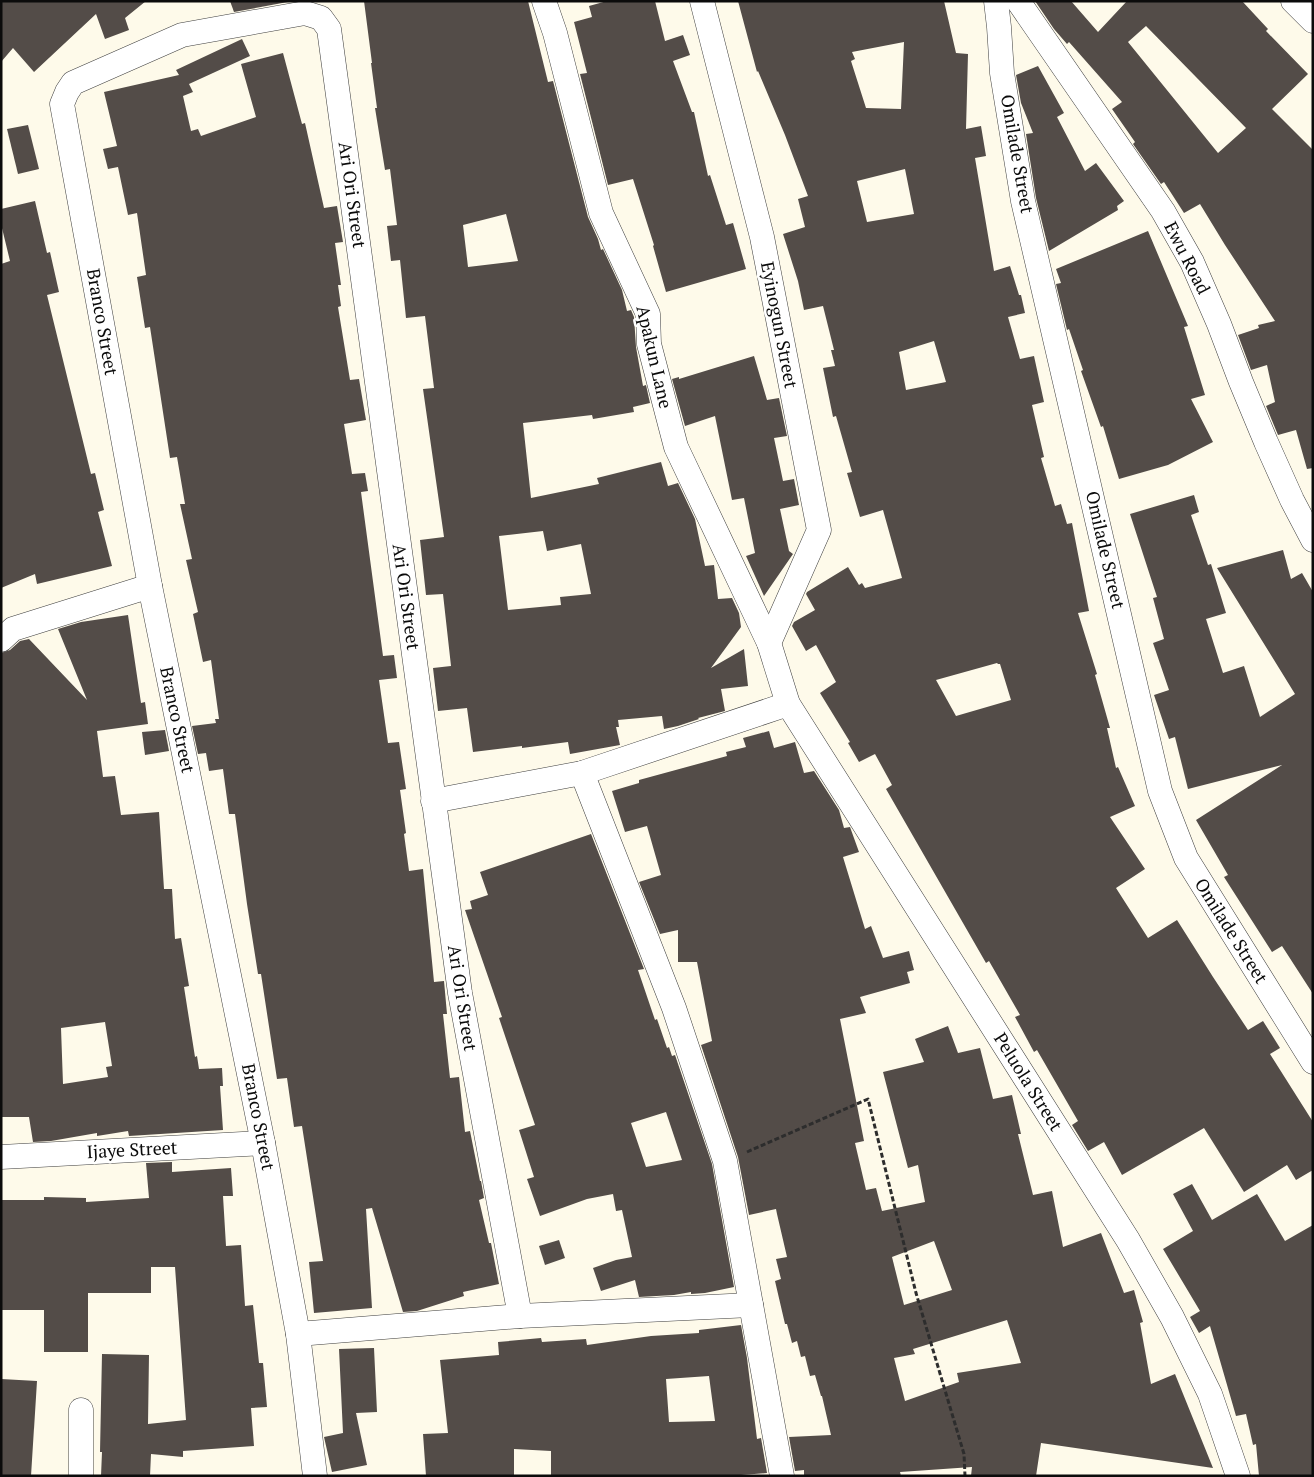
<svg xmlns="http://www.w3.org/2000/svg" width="1314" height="1477" viewBox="0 0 1314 1477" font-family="'PT Serif',serif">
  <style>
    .building { fill: #534c48; fill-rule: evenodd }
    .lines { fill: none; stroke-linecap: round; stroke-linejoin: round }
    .minor-casing { stroke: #3e3e3e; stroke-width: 25 }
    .path { stroke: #2d2d2d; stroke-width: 3; stroke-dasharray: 5 2.5; stroke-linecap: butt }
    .minor { stroke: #fff; stroke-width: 24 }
    .labels { text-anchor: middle; stroke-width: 5; stroke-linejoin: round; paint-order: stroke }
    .street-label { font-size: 18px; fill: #0b0b0b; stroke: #fff }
  </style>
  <rect width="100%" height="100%" fill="#fefaea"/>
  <g class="building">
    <path d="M1,1H146L125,18L129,30L105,39L96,14L34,72L13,48L1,62Z"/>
    <path d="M230,1H293L234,12Z"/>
    <path d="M364,1H528L548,82L553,81L588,217L598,239L601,250L603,249L622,290L627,311L631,310L634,317L636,347L643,386L646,385L650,403L633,407L634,412L593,419L592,415L523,423L531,498L599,484L597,478L661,462L668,486L678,483L695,519L705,566L714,565L718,599L732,598L739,613L741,627L711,668L744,649L748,686L721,689L725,711L698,718L699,719L678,726L664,729L662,716L618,720L619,727H616L620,745L570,754L568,742L522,748V746L473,752L467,708L438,711L433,668L451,666L443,594L426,595L420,540L444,537L423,389L434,388L425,316L406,318L400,260L391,261L387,226L397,225L390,169L385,170L375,108H377L371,63H372ZM506,214L518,261L468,267L463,225ZM543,531L547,551L581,544L591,594L560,597L561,605L508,610L499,536Z"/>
    <path d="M607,1H655L665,41L683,35L690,55L673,61L692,112H694L708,176L710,175L726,225L733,223L746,269L666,292L653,246L654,245L633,179L608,185L580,74L587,73L574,22L592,17L589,6Z"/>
    <path d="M738,1H944L956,53L968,54L966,129L981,126L986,156L975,158L994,271L1010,266L1019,295H1021L1025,313L1008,317L1020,359L1034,356L1044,402L1032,405L1044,457L1041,458L1055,506L1061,504L1067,524L1072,523L1089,611L1078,613L1097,674L1095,675L1110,728H1107L1116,768L1118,767L1135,806L1110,817L1145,869L1116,888L1148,938L1177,920L1213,977L1248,1030L1263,1021L1280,1048L1270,1054L1313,1122V1170L1296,1180L1287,1165L1244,1192L1204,1128L1122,1175L1104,1142L1088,1151L1072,1125L1078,1121L1037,1050L1034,1052L1015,1017L1020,1015L989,961L986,963L886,789L892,785L875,754L859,762L848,743L850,742L820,693L836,682L816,645L806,651L792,626L794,622L815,610L806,594L807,592L848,567L859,585L862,583L865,588L902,578L883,510L860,517L847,473L852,472L836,416L833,417L823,368L835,366L831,350H834L823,306L804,310L798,281L783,234L805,227L798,199L808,196L785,135L758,71L757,72ZM904,42L901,109L866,108L851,61L855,59L852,52ZM905,169L914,214L867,222L857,181ZM934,341L946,382L906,390L899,352ZM997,663L998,664H1000L1011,700L956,716L936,680Z"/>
    <path d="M1035,1H1071L1098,32L1127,1H1242L1268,29L1266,31L1308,74L1272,109L1313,150V468L1307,469L1296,430L1278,435L1266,406L1275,402L1267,365L1251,370L1238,335L1259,328L1258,325L1275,321L1225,245L1200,204L1184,213L1164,182L1161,184L1133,144L1135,142L1112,109L1122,102L1069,42L1067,44L1054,29ZM1146,26L1246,128L1218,153L1128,42Z"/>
    <path d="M242,39L250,56L189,84L193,92L183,96L191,131L198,129L201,136L256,117L241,64L283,53L302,124L305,123L324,208L337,206L343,242L335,243L341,285H338L341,306L338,307L350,380L359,379L366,420L344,424L352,474L365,473L368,491L361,492L383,656L394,655L397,678L379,680L388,743L399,742L406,789L400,790L406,833L404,834L409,871L423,869L434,982L444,981L447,1014H443L450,1078L459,1077L465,1132L470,1131L480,1181H481L484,1198L479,1200L489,1243H491L499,1284L463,1292L464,1296L417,1311L403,1312L372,1208L366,1209L372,1308L314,1313L309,1262L323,1261L302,1126L294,1127L287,1078L277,1079L261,974H258L247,904L235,814H229L223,769L209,771L206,753L198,754L192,726L216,723L215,719H219L211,660L203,662L193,614L198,612L186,560L192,559L180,504H185L177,457L170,458L150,327L145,328L137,277L146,275L137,213L128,215L118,167L108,169L103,149L117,146L104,92L179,75L176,70Z"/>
    <path d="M1038,66L1064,113L1057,117L1085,171L1096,163L1124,201L1117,206L1118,210L1049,251L1036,198L1026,134L1033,133L1021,103L1016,75Z"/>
    <path d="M28,125L39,169L18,174L7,129Z"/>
    <path d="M35,201L47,253L50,252L59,292L47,295L91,474L95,473L104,510L98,512L112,566L37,584L35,574L1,588V264L10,261L1,224V209Z"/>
    <path d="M1148,231L1188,326L1184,327L1205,395L1191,399L1213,442L1168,465L1119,479L1103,426L1101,427L1081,371L1083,370L1069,329L1067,330L1056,284L1061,283L1056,269Z"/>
    <path d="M754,356L767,400L779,398L787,436L774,438L783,481L794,479L799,505L780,509L789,551L793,554L764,596L746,556L755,553L744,498L732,500L715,416L685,426L672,379L679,377V379Z"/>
    <path d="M1194,495L1199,512L1191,515L1208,565L1211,564L1226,613L1206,619L1223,673L1244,666L1260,717L1295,694L1217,568L1283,550L1291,579L1302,573L1313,592V994L1282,946L1272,952L1224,877L1228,875L1196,820L1282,765L1188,789L1175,737L1169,739L1154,695L1169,690L1153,643L1164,639L1153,598L1157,597L1130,514Z"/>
    <path d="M128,615L141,703L145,702L148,724L97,731L103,777L115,776L121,815L159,812L164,889H172L175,939L181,938L189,986L184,987L195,1057L197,1056L199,1069L222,1068L223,1086H220L223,1130L129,1136L128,1131L97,1136V1133L51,1141L33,1142L29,1117H1V653L10,650L20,641L29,639L87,700L58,629L81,622ZM105,1022L112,1066L106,1067L108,1077L63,1084L61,1028Z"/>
    <path d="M165,730L169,751L145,755L142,732Z"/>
    <path d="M769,731L774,748L795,742L804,773L814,771L839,810L844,828L850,827L859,852L843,857L865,929L871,926L883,958L909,951L914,970L907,972L910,983L860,997L866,1013L840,1019L864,1141L855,1143L866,1190L876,1188L882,1211L925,1202L918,1165L908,1168L883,1072L924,1062L915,1039L948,1026L958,1053L980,1048L993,1099L1012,1095L1021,1134H1018L1033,1195L1052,1191L1063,1247L1101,1233L1124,1293L1134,1290L1143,1322L1140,1323L1151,1384L1175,1374L1213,1468L1041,1443L1036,1476H971L972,1467L900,1472L901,1476H804V1470L795,1471L789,1437L831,1435L822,1396H821L815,1375L810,1376L805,1356L801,1357L797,1341L792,1343L787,1324H785L775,1281L781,1279L776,1259L787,1257L777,1214L776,1209L749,1215L738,1157L701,1045L712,1041L697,962H678V930L660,934L639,882L661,875L647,826L625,832L612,791L639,783V780L727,756L726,752L746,747L743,738ZM934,1241L952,1290L904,1305L892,1257ZM1007,1320L1021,1363L957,1373L959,1382L905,1401L894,1358L915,1354L913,1349Z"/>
    <path d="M591,834L644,969L638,970L655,1020L657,1019L667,1048L669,1047L672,1056L675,1055L712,1164L734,1287L705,1293L691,1294V1292L674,1295L639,1297L635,1280L601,1291L593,1268L616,1260L632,1257L622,1210L616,1211L613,1194L587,1199L540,1216L527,1179L534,1177L519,1130L535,1125L499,1018L502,1017L465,910L472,909L470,901L488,895L480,872ZM666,1112L682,1160L646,1167L631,1123Z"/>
    <path d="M172,1162V1172L231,1168L233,1196H223L226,1246L241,1245L245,1306L253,1305L259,1363H263L267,1407L251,1408L254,1446L183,1451V1457L151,1454L150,1476H101L102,1452H100L102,1354L149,1355L148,1424L186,1420L175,1267H151V1293H88V1352H44V1310H1V1200H44V1197L86,1198V1202L149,1198L146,1163Z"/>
    <path d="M1192,1184L1212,1220L1257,1194L1285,1241L1313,1225V1476H1259L1256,1444L1253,1445L1246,1414L1236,1416L1210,1326L1199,1333L1190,1317L1200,1311L1163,1249L1193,1231L1173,1194Z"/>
    <path d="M559,1240L565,1258L545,1265L539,1246Z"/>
    <path d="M741,1325L747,1358L757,1439L761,1438L767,1473L728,1476H551V1451L514,1449V1476H426L423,1434L448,1433L440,1360L499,1355L498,1342L541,1338L542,1342L586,1339L587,1345L651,1336L699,1333V1330ZM709,1376L715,1421L669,1422L666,1379Z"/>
    <path d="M374,1348L377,1412L356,1413L367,1465L332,1472L324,1437L343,1433L339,1349Z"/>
    <path d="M1,1379L37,1381L31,1476H1Z"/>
  </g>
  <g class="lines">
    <g class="minor-casing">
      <g id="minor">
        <path d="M544,1L555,33L601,213L648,314L649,344L676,447L769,643L788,704L1128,1240L1172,1317L1210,1394L1238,1476"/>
        <path d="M702,1L762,237L819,530L769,643"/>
        <path d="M996,1L999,27L1002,73L1023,201L1160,791L1186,858L1313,1062"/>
        <path d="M1018,1L1163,211L1192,262L1219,324L1241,382L1266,442L1292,500L1313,540"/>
        <path d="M1293,1L1313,21"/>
        <path d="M1,640L13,629L150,586"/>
        <path d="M582,773L674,1008L725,1161L782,1476"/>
        <path d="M433,801L582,773L788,704"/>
        <path d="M1,1157L263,1143"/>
        <path d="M298,1334L520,1316L751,1305"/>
        <path d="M81,1410V1476"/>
        <path d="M315,1476L298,1334L263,1143L150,586L62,104L67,92L73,83L182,35L305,13L321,18L329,29L460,993L520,1316"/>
      </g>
    </g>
    <path class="path" d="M747,1152L868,1099L916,1293L964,1454L965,1476"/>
    <use href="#minor" class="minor"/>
  </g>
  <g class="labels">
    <g class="street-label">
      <text transform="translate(1017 154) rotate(80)" y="6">Omilade Street</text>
      <text transform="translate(352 195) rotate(82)" y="6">Ari Ori Street</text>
      <text transform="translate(1187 258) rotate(63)" y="6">Ewu Road</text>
      <text transform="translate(102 322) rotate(80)" y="6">Branco Street</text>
      <text transform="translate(779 325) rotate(79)" y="6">Eyinogun Street</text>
      <text transform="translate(654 357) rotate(77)" y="6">Apakun Lane</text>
      <text transform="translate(1105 550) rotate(77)" y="6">Omilade Street</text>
      <text transform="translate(406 597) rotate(82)" y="6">Ari Ori Street</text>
      <text transform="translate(177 720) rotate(78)" y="6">Branco Street</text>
      <text transform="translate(1231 931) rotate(58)" y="6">Omilade Street</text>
      <text transform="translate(462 998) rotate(81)" y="6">Ari Ori Street</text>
      <text transform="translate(1028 1082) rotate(58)" y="6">Peluola Street</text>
      <text transform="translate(258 1117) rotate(79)" y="6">Branco Street</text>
      <text transform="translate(132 1150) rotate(-3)" y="6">Ijaye Street</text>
    </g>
  </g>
  <rect width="1314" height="1477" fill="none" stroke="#0b0b0b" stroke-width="5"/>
</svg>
